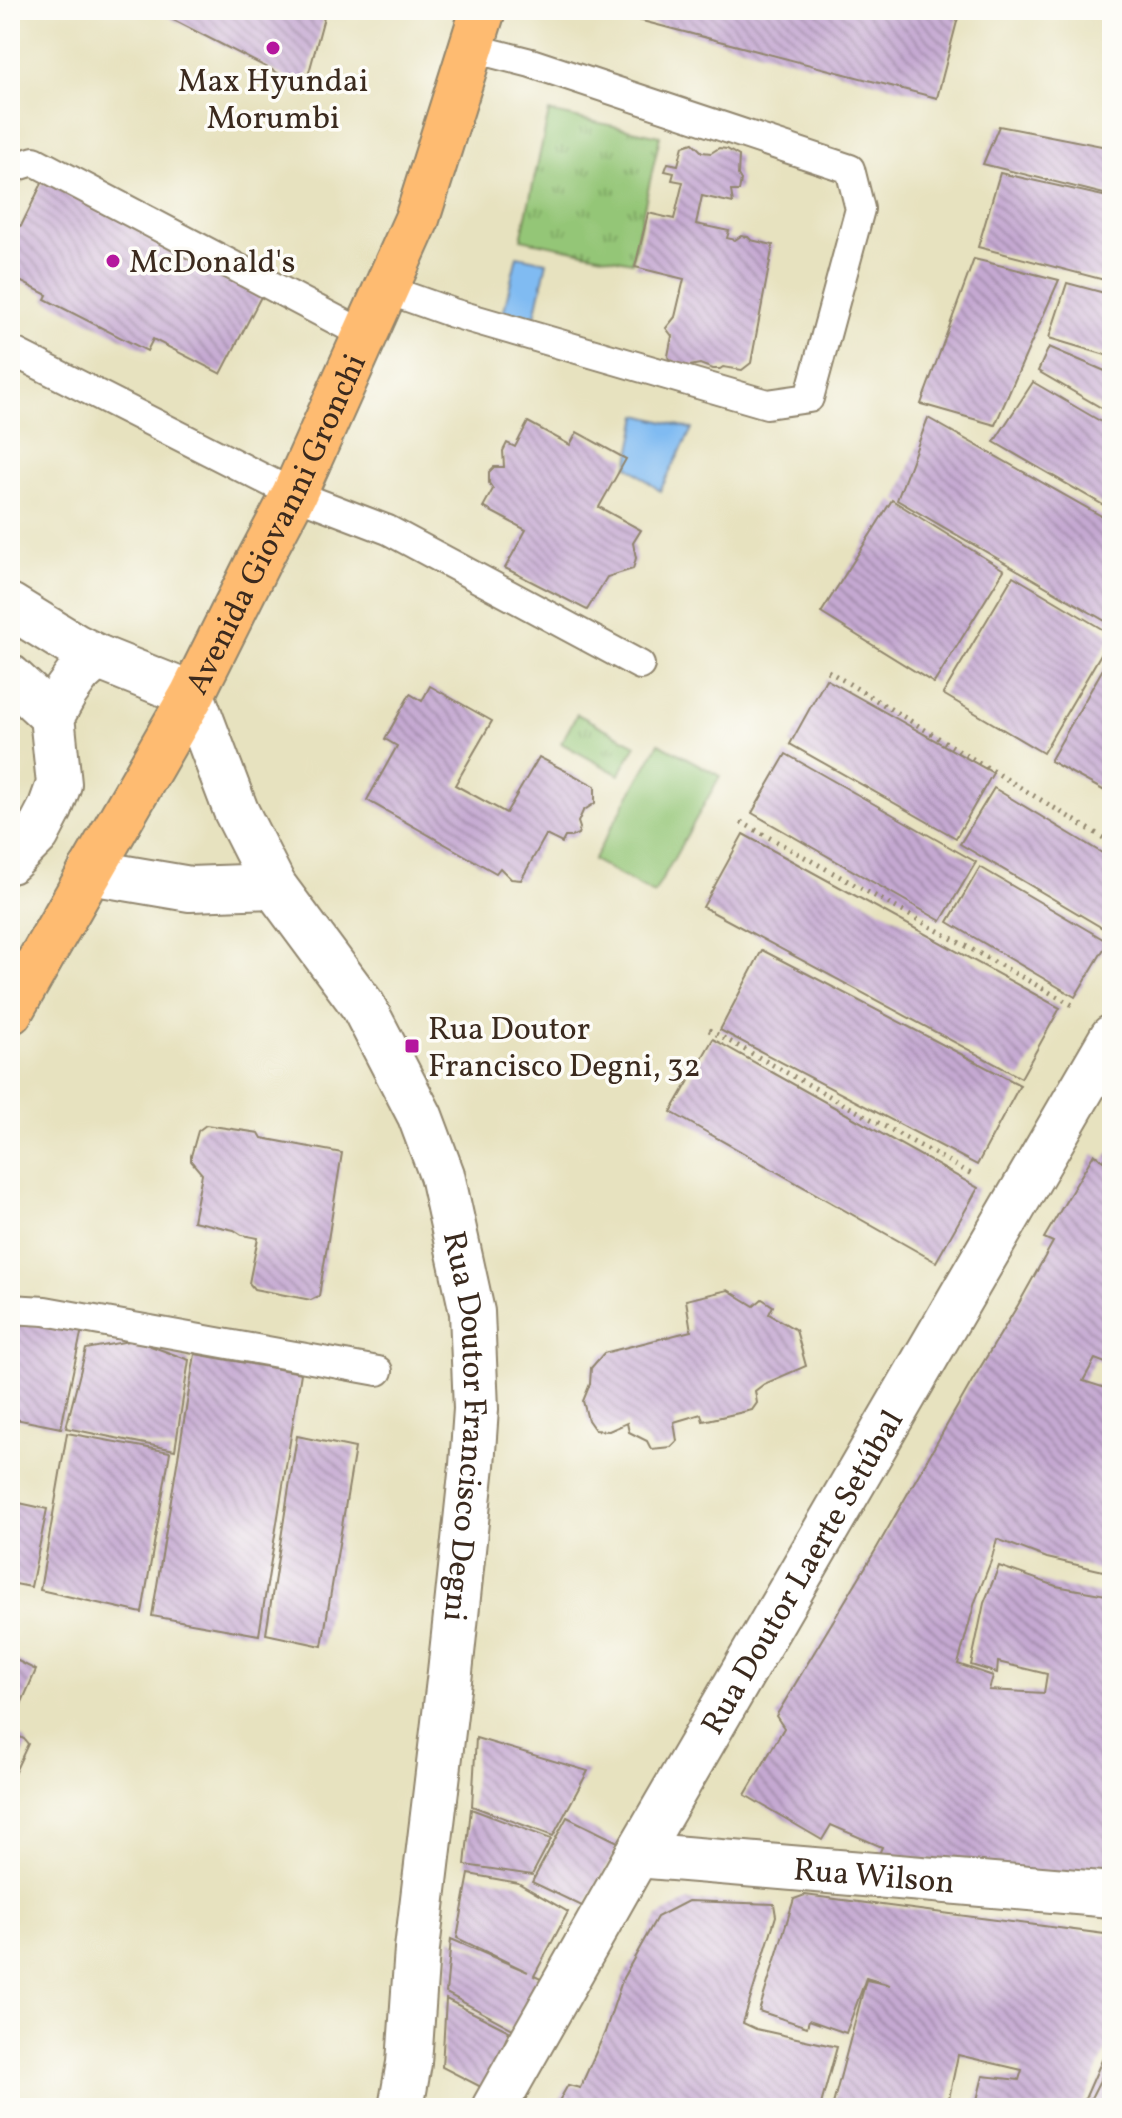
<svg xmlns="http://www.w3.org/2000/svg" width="1122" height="2118" viewBox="0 0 1122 2118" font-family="Vollkorn,serif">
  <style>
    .grass { fill: url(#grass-tufts); stroke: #68784a; stroke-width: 2 }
    .garden { fill: #94c677; stroke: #68784a; stroke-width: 2 }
    .water { fill: #80bbf2; stroke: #5e7288; stroke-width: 2 }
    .building { fill: url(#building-back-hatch) }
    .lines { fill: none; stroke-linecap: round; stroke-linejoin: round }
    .service-casing { stroke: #91866e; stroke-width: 32 }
    .minor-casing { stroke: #91866e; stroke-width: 48 }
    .primary-casing { stroke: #91866e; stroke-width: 48 }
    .path { stroke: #91866e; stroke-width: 5; stroke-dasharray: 2 6; stroke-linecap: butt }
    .service { stroke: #fff; stroke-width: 28 }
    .minor { stroke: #fff; stroke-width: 44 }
    .primary { stroke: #febb71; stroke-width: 44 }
    .poi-dot { fill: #b5179e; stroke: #fdfcf7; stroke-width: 3 }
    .labels { text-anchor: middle; stroke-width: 7; stroke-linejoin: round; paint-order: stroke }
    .poi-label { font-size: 32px; fill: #3b2a1e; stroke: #fdfcf7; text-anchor: start }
    .street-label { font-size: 32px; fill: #3b2a1e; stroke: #fdfcf7 }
  </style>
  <defs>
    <pattern id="grass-tufts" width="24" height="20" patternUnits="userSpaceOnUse" patternTransform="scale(2)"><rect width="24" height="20" fill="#94c677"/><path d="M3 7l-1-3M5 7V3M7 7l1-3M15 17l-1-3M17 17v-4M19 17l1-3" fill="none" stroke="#7aa161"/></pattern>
    <pattern id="building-back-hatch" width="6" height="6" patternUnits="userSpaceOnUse" patternTransform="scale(2)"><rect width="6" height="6" fill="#c5a9d2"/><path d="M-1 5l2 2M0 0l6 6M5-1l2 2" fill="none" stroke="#a18aaa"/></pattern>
  </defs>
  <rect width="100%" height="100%" fill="#fdfcf7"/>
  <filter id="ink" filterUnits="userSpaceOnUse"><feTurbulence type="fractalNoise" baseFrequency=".0125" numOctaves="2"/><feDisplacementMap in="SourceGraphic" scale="16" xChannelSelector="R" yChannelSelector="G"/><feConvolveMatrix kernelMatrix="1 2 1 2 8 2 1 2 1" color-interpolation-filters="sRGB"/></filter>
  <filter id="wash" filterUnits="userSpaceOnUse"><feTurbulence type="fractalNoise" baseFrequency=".006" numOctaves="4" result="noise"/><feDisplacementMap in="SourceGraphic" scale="32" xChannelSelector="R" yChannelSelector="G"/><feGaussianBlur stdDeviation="1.8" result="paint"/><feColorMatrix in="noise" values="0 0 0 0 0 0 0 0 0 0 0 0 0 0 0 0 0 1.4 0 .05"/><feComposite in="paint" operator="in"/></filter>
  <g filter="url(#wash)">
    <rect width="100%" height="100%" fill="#e7e2bf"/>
    <g class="grass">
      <path d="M549,112L660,136L632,262L521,239Z"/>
      <path d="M577,714L636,745L619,775L561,743Z"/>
    </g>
    <path class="garden" d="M659,743L720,776L654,894L593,860Z"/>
    <g class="water">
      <path d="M517,256L547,262L533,325L502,318Z"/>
      <path d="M638,415L692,429L660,491L628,466Z"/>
    </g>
    <g id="blocks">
      <g class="building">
        <path d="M154,10H326L305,87Z"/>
        <path d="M629,10H960L937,98L627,17Z"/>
        <path d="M999,126L1112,148V196L983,164Z"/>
        <path d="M693,143L702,152L711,153L719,148L727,149L739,156L738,175L741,180L739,191H731L733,203L702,196L696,224L729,231L727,238L735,240L741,236L748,237L751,240L773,245L751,363L742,370L723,367L720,369H713L700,364L684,367L669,359L668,356L672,336L666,328L675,317L684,279L635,267L648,213L674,219L683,182L672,180L674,173L665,171L668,163L678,165L683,146Z"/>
        <path d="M1000,173L1112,198V282L978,247Z"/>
        <path d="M46,175L266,287L221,374L153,339L147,351L45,299L47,295L10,276V246L14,239L10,237V220L21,226Z"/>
        <path d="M974,259L1059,280L995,425L921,404Z"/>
        <path d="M1067,283L1112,295V357L1049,338Z"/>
        <path d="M1049,347L1112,374V414L1038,371Z"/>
        <path d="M1033,382L1112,428V510L994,442Z"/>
        <path d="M928,418L1112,522V625L897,500Z"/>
        <path d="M528,422L570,445L577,432L626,459L599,507L641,530L633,543L636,558L633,569L607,577L587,610L505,568L526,530L483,507L493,489L489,483V472L494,467H504L503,451L507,443L515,447Z"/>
        <path d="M892,500L1004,570L934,683L821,613Z"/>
        <path d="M1013,576L1112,635L1043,753L943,694Z"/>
        <path d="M1112,653V795L1050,761Z"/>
        <path d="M826,679L993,773L956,838L790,744Z"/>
        <path d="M430,686L492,721L455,785L506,813L539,757L595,786V803L583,811L578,822L580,828L578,834L571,837H565L562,843L546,835L521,880L511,879L500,868L496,873L367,800L397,746L385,739L410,694L422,701Z"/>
        <path d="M786,754L976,862L941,921L752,813Z"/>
        <path d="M994,788L1112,859L1111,933L960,844Z"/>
        <path d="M743,834L1060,1008L1021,1078L703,907Z"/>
        <path d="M980,867L1108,942L1075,997L948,922Z"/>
        <path d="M762,950L1020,1085L977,1165L720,1030Z"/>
        <path d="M713,1039L978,1188L936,1262L671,1112Z"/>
        <path d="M206,1125L259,1133L262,1138L342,1153L319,1296L311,1300L254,1289L249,1283L258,1238L242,1235L234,1230L193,1221L202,1174L191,1161V1156L198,1131Z"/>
        <path d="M1112,1149V1353L1108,1364L1095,1359L1083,1381L1112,1390V1573L1047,1558L997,1539L991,1561L975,1602L958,1664L993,1676L989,1690L1044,1693L1047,1674L998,1662L997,1673L971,1665L984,1603L999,1566L1056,1586L1112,1596V1884L879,1854L882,1847L831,1825L822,1840L745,1795L784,1728L776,1716L875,1551L972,1381L1018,1305L1053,1242L1044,1238L1094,1154L1103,1161Z"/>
        <path d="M728,1290L754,1306L762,1299L773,1306L769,1314L796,1330L806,1366L764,1384L755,1391L757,1403L752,1410L703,1421L701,1414L674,1422L677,1441L671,1447L651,1449L647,1441L629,1432L627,1423L609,1431L595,1430L588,1420L583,1401L590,1384L591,1368L604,1353L691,1331L686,1300Z"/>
        <path d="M15,1319L82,1329L61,1428L10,1418V1343Z"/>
        <path d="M134,1340L189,1360L175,1450L66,1428L86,1349Z"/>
        <path d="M195,1354L301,1373L259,1635L152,1616Z"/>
        <path d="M67,1433L170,1452L142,1613L40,1590Z"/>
        <path d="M297,1436L355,1448L322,1646L266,1634Z"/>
        <path d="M10,1501L47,1509L31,1587L10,1583Z"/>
        <path d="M10,1657L36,1670L12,1725L16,1735L24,1739L28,1744L13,1776H10Z"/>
        <path d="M476,1738L588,1771L553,1836L472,1806Z"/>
        <path d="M471,1809L551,1839L532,1875L465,1865Z"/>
        <path d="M567,1817L620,1843L584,1907L532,1882Z"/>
        <path d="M469,1874L518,1883L568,1912L534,1976L550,1983L524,2035L446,1993L451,1939L528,1972L457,1938Z"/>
        <path d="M805,1895L1112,1935V2045L1109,2044L1081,2108H975L983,2076L1019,2080L1022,2070L958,2055L947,2108H832L866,1980L890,1985L866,1978L846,2033L809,2020L807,2027L759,2011L794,1899Z"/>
        <path d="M688,1901L774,1904L776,1916L743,2023L756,2029L837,2047L820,2108H555L568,2085L580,2088L605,2032L623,1978L657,1917Z"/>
        <path d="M446,1999L509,2031L487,2090L442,2067Z"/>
        <path d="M1105,2070L1112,2071V2108H1086Z"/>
      </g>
    </g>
  </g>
  <g filter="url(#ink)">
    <use href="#blocks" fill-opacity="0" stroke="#91866e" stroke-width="2"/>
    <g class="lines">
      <g class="service-casing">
        <g id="service">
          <path d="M10,172L18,166L34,161L365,335"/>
          <path d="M385,289L453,313L767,404L809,398L860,209L850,169L531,63L472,48"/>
          <path d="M10,350L294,494L388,530L640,665"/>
          <path d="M10,1309L45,1311L378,1371"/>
        </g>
      </g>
      <g class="minor-casing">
        <g id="minor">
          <path id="s1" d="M10,606L75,646L97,657L192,695L236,811L274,886L363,1006L420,1116L442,1175L472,1312L476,1409L472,1465L450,1672L417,1949L409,2063L401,2108"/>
          <path d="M10,677L52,716"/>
          <path d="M10,861L37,834L50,809L59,784L52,716L66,691L79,673L97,657"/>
          <path d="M90,872L190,889L274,886"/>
          <path id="s2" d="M637,1855L1112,1895"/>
          <path id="s3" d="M494,2108L637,1855L1112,1037"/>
        </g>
      </g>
      <g class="primary-casing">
        <g id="primary">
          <path id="s4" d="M10,1012L192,695L258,562L294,494L417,219L483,10"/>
        </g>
      </g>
      <g class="path">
        <path d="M828,671L1112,843"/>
        <path d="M741,822L1076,1007"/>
        <path d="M709,1030L975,1176"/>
      </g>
      <use href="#service" class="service"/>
      <use href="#minor" class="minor"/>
      <use href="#primary" class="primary"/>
    </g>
  </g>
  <g class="poi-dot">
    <circle cx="273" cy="48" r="8"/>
    <circle cx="113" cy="261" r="8"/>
    <rect x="404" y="1038" width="16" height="16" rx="4"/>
  </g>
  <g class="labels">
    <g class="poi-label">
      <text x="273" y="91" text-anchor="middle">Max Hyundai<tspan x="273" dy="37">Morumbi</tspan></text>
      <text x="129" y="272">McDonald's</text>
      <text x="428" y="1039">Rua Doutor<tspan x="428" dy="37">Francisco Degni, 32</tspan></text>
    </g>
    <g class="street-label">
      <text dy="11" stroke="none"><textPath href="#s4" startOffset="556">Avenida Giovanni Gronchi</textPath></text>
      <text dy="11" stroke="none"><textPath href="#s1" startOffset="1002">Rua Doutor Francisco Degni</textPath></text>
      <text dy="11" stroke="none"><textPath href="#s3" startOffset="618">Rua Doutor Laerte Setúbal</textPath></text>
      <text dy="11" stroke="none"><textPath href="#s2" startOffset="238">Rua Wilson</textPath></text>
    </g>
  </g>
  <rect width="1122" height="2118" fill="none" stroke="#fdfcf7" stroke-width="40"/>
</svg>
